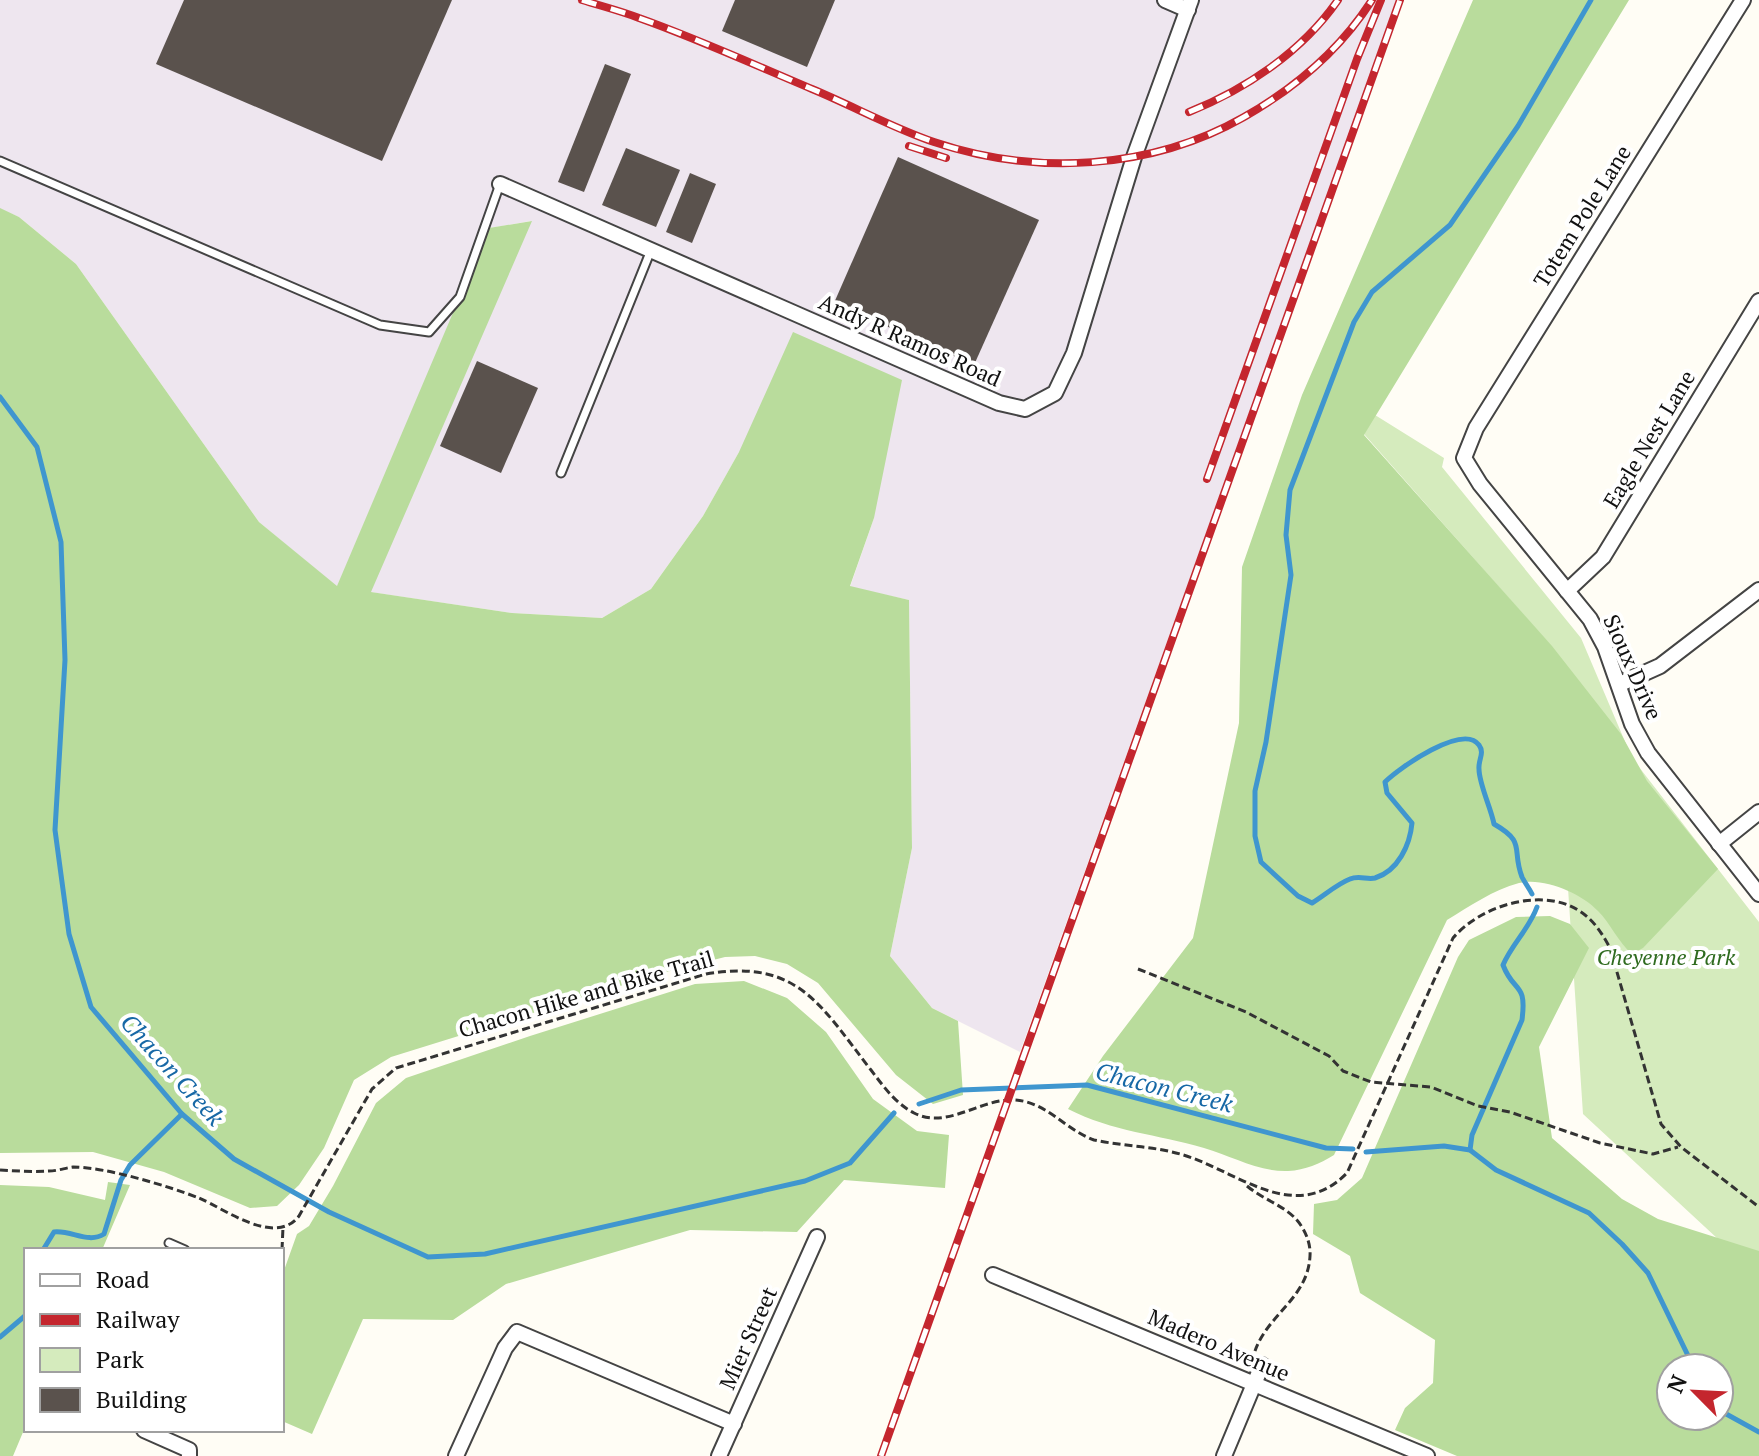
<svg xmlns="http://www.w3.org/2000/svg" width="1759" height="1456" viewBox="0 0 1759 1456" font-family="'PT Serif',serif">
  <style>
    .industrial { fill: #eee6ef }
    .green { fill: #d5ebbd }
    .forest { fill: #b9dc9c; fill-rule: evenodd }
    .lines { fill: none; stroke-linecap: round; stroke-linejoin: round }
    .stream { stroke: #3f96cf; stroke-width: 5 }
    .building { fill: #5a524d }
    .service-casing { stroke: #444; stroke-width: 11 }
    .minor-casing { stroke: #444; stroke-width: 18 }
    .path { stroke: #333; stroke-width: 3; stroke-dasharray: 8 4; stroke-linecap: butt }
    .service { stroke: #fff; stroke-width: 7 }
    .minor { stroke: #fff; stroke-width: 14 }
    .rail-casing { stroke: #c4262e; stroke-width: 8 }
    .rail { stroke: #fff; stroke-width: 5; stroke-dasharray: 15; stroke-linecap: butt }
    .labels { text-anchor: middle; stroke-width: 8; stroke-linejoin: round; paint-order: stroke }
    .street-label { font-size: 22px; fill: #111; stroke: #fff }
    .park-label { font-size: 22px; font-style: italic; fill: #2f6b1f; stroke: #fff }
    .water-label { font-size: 24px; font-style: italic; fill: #1768a6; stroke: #fff }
  </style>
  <rect width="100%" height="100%" fill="#fffdf5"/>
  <path class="industrial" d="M0,0H1397L1020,1052L932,1008L890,956L912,848L909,600L850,587L874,518L739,452L703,516L651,589L602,618L512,613L370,592L531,221L490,228L337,587L259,522L76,264L19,217L0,209Z"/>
  <path class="green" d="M1375,415L1444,458L1442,467L1581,638L1632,758L1759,922V1277L1583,1114L1552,647L1364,434Z"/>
  <g class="forest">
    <path d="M1473,0H1629L1364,435L1552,646L1621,734L1647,781L1718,869L1643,948L1632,954C1618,942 1611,924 1598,911C1581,893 1544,877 1519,883C1493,890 1470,906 1447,920L1334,1155C1319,1164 1306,1170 1288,1171C1258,1172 1232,1156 1204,1148C1157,1134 1113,1132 1068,1109L1103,1056L1193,938L1239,723L1242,567L1302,395Z"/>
    <path d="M0,208L19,217L76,264L259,522L337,586L489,228L532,221L371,592L512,613L602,618L651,589L703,516L739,452L793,332L902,380L874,518L850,586L909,600L912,848L890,956L932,1008L958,1021L963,1095L933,1104L896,1075L818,983L787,964L755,956L725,957L662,973L391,1057L354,1080L324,1148L299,1185L277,1206L250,1208L164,1172L93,1152L0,1153Z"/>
    <path d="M1550,916L1570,924L1589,948L1539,1047L1552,1138L1622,1199L1658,1219L1759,1251V1456H1457L1395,1430L1405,1408L1433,1383L1435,1340L1360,1293L1350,1256L1313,1234L1314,1204L1337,1200L1362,1178L1458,957L1469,940L1516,917ZM1719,1368V1416H1671V1368Z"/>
    <path d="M744,981L787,998L826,1032L873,1099L917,1131L949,1135L945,1188L844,1180L797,1232L690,1230L506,1284L453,1320L363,1319L312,1434L282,1421V1276L297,1234L309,1226L333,1186L376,1103L406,1078L530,1036L695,984Z"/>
    <path d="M108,1182L130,1185L102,1250H26V1425L13,1456H0V1185L49,1187L105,1200Z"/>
  </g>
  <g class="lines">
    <g class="stream">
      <path d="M0,397L37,447L61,542L65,660L55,830L69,934L91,1007L182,1114L234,1159L329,1212L428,1257L485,1254L805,1181L850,1163L894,1113"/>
      <path d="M1532,894C1529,888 1525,883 1522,877C1511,848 1527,843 1494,824C1491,808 1479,784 1479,769C1478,760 1485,753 1479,745C1463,723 1399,768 1385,782L1387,793L1412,823C1410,845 1398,871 1375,878C1367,880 1359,875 1350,879C1337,884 1325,895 1312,903L1298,896L1261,862L1255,836V791L1266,742L1291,575L1286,535L1290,490L1354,322L1372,292L1450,225L1518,126L1591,0"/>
      <path d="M919,1104L961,1090L1087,1085L1326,1148L1353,1149"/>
      <path d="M1470,1150L1472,1135L1522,1020C1527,981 1514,994 1503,965C1512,944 1529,929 1537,907"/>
      <path d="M1366,1152L1444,1146L1470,1150L1496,1170L1589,1213L1622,1244L1648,1273L1694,1368"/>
      <path d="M43,1250L54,1232C72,1230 88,1244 104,1234L121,1180L130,1165L182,1114"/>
      <path d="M0,1337L26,1315"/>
      <path d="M1719,1410L1759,1432"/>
    </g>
  </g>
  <g class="building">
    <path d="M184,0H452L382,161L156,64Z"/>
    <path d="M735,0H835L807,67L722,31Z"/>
    <path d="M605,64L631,74L584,192L558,182Z"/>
    <path d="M626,148L680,170L656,227L602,205Z"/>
    <path d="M898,157L1039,220L974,365L834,303Z"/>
    <path d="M690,173L716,184L692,243L666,232Z"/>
    <path d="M477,361L538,388L501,473L440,446Z"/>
  </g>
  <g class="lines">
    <g class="service-casing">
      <g id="service">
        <path d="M0,161L380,325L429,332L460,297L500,184"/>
        <path d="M561,473L651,250"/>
        <path d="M169,1243L185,1250"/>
      </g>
    </g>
    <g class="minor-casing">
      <g id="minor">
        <path d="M1165,0L1188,10"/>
        <path d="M1743,0L1476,428L1464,458L1480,484L1590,619L1605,647L1632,724L1648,753L1759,894"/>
        <path d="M500,184L999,403L1025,409L1055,393L1074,353L1134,157L1191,0"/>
        <path d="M1567,591L1603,557L1759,301"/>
        <path d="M1620,684L1660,666L1759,590"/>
        <path d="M1719,844L1759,812"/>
        <path d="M993,1275L1427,1456"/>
        <path d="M144,1430L189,1450V1456"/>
        <path d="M456,1456L505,1348L517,1332L734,1424"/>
        <path d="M719,1456L817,1237"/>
        <path d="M1224,1456L1262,1365"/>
      </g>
    </g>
    <g class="path">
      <path d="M1138,969L1246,1012L1329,1056L1343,1071L1371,1082L1431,1087L1478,1106L1510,1112L1600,1143L1653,1154L1678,1147"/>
      <path d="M0,1170C16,1171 33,1172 49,1171C57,1171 65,1168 73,1167C106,1167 168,1186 199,1198C225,1209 275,1247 299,1216L372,1089L396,1068L706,974C798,958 821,1006 871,1070C884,1087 895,1103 914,1113C945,1129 976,1102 1008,1100C1044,1098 1062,1128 1094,1140C1122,1146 1152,1146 1180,1154C1235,1169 1294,1227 1347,1173L1453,938C1480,906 1540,887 1578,910C1593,919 1602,933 1610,948L1661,1124L1681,1147L1759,1207"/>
      <path d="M1247,1186C1261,1198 1280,1204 1294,1217C1304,1227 1311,1242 1310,1256C1308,1298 1268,1314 1255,1351"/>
      <path d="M282,1250L283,1227"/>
    </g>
    <use href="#service" class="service"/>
    <use href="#minor" class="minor"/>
    <g class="rail-casing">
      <g id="rail">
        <path d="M582,0C601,6 621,11 639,18C698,39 755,65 812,89C853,106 893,128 934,142C1035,176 1151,170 1244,117C1295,88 1340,50 1372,0"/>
        <path d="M1189,112C1246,89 1302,52 1338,0"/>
        <path d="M909,146L946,158"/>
        <path d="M1207,479L1357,59L1381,0"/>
        <path d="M881,1456L1400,0"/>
      </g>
    </g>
    <use href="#rail" class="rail"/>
  </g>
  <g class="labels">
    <g class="street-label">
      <text transform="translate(1582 216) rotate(-58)" y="8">Totem Pole Lane</text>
      <text transform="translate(910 340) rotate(24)" y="8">Andy R Ramos Road</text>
      <text transform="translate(1649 439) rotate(-59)" y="8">Eagle Nest Lane</text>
      <text transform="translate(1633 667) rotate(66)" y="8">Sioux Drive</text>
      <text transform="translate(586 994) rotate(-16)" y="8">Chacon Hike and Bike Trail</text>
      <text transform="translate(748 1338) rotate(-66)" y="8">Mier Street</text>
      <text transform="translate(1219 1345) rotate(23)" y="8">Madero Avenue</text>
    </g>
    <g class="park-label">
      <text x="1666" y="965">Cheyenne Park</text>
    </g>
    <g class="water-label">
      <text transform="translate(172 1070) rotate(48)" y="8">Chacon Creek</text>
      <text transform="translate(1164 1088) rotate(14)" y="8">Chacon Creek</text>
    </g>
  </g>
  <rect x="24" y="1248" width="260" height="184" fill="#ffffff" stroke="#a0a0a0" stroke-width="2"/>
  <rect x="40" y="1274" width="40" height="12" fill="#ffffff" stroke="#a0a0a0" stroke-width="2"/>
  <text x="96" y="1288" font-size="24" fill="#111111">Road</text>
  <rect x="40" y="1314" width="40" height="12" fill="#c4262e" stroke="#a0a0a0" stroke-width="2"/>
  <text x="96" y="1328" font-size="24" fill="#111111">Railway</text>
  <rect x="40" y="1348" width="40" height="24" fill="#d5ebbd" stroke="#a0a0a0" stroke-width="2"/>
  <text x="96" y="1368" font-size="24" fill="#111111">Park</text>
  <rect x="40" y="1388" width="40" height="24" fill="#5a524d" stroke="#a0a0a0" stroke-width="2"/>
  <text x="96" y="1408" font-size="24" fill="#111111">Building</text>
  <g transform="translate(1695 1392) rotate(294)"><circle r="38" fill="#ffffff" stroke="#a0a0a0" stroke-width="2"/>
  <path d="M0-6L14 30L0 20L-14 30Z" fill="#c4262e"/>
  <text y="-12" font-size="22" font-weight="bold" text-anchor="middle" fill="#111111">N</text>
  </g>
</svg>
